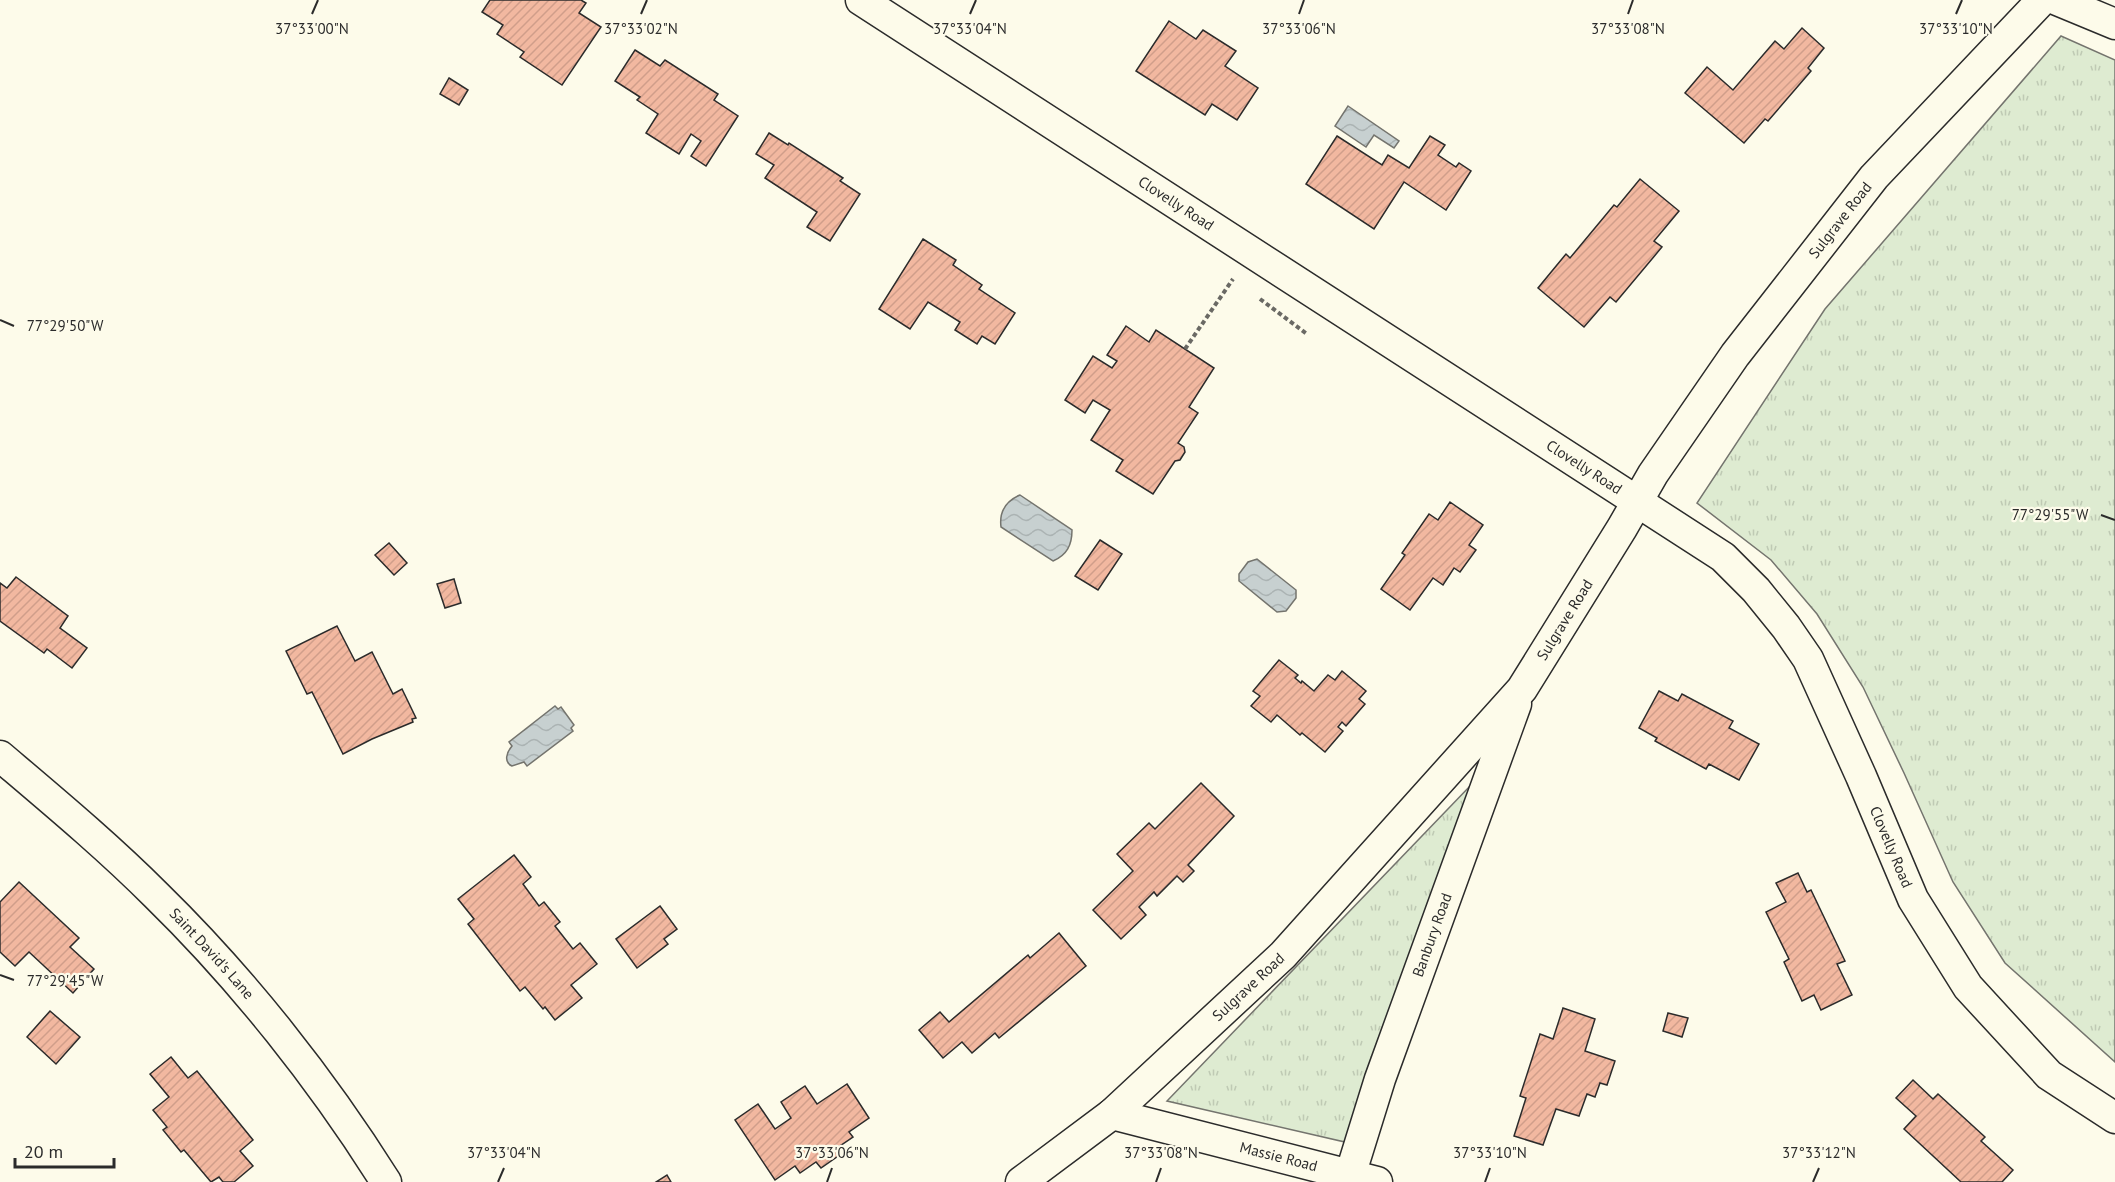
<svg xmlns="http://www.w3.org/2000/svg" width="2115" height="1182" viewBox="0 0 2115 1182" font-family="'PT Sans',sans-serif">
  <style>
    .grass { fill: url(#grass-tufts); stroke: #74746e; stroke-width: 1.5 }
    .water { fill: url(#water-waves); stroke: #74746e; stroke-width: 1.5 }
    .building { fill: url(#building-hatch); stroke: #2b2b2b; stroke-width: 1.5 }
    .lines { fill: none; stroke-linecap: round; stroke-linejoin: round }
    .street-casing { stroke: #2b2b2b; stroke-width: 33 }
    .path { stroke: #6a6964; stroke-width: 4; stroke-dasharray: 4.5 3; stroke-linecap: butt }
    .street { stroke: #fdfbea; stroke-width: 30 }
    .ticks { fill: none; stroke: #2b2b2b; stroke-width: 2 }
    .labels { text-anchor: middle; stroke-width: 4.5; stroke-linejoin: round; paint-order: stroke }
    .street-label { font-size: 15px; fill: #2b2b2b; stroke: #fdfbea }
    .ticks-label { font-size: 15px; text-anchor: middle; fill: #2b2b2b; stroke: #fdfbea; stroke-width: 4.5; stroke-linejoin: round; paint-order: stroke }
  </style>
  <defs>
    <pattern id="grass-tufts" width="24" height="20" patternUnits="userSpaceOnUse" patternTransform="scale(1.5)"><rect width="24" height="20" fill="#deebd1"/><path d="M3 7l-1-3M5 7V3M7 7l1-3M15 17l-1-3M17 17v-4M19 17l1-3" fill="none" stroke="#bfcab4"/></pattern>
    <pattern id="water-waves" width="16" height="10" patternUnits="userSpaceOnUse" patternTransform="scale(1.5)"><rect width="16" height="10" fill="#c7d0d0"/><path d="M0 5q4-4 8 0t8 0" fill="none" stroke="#abb3b3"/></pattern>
    <pattern id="building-hatch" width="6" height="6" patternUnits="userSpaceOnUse" patternTransform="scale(1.5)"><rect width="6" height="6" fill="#f2b8a0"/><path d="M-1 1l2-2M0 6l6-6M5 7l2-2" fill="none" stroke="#d09e8a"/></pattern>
  </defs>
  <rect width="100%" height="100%" fill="#fdfbea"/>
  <g class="grass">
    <path d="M2061,36L2115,60V1062L2005,963L1953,882L1904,773L1863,687L1817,614L1771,560L1697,503L1825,309Z"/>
    <path d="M1472,784L1345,1142L1167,1101Z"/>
  </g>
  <g class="water">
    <path d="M1348,106L1399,141L1394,148L1374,135L1366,147L1335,126Z"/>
    <path d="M1020,495L1072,530C1072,545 1067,555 1053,561L1001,527C999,511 1006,501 1020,495Z"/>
    <path d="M1257,559L1296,590V598L1286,611L1277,612L1239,581V574L1248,562Z"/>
    <path d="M555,706L558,709L561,707L574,725L571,728L573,731L527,766L524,762L512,766C503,762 507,752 512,746L509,742Z"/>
  </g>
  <g class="building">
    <path d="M490,0H581L586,3L579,13L601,27L562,85L520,57L524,52L497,34L503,25L482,12Z"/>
    <path d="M1169,21L1196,39L1203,30L1236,51L1225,66L1258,88L1237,120L1212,104L1205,115L1136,71Z"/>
    <path d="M1802,28L1824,48L1808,68L1811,71L1768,121L1765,119L1744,143L1685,93L1707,67L1733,90L1775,41L1784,49Z"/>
    <path d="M635,50L660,66L665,60L718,94L714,100L738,116L706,166L691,156L701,141L691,134L679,154L646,133L658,114L637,100L640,97L615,81Z"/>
    <path d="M449,78L468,90L459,105L440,94Z"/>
    <path d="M769,133L788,145L789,143L843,178L840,181L860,194L830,241L807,227L817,212L765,178L774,165L756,154Z"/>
    <path d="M1337,136L1382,165L1388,155L1409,168L1430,136L1445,145L1438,155L1456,167L1459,163L1471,171L1446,210L1404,182L1374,229L1306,184Z"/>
    <path d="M1640,179L1679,211L1654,241L1662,247L1616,302L1610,297L1584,327L1538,288L1566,254L1570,258L1614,205L1617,207Z"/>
    <path d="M923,239L956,260L953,265L982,285L979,289L1015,313L995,344L982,336L977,344L955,330L960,322L928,302L910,329L879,309Z"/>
    <path d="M1126,326L1149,342L1156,330L1214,368L1189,407L1198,413L1178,443L1184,447L1185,452L1180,460L1175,461L1153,494L1116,471L1123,460L1091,440L1110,410L1093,400L1085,413L1065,400L1093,356L1112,368L1117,361L1107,355Z"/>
    <path d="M1450,502L1483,525L1469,545L1476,550L1460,572L1454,568L1443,585L1433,578L1410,610L1381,589L1405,555L1402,553L1429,514L1438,520Z"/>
    <path d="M1100,540L1122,554L1098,590L1075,576Z"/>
    <path d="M389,543L407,563L394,575L375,555Z"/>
    <path d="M16,577L68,616L60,628L87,648L72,668L47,649L44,653L0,621V583L7,588Z"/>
    <path d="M454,579L461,603L445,608L437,584Z"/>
    <path d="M337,626L355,661L372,652L393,694L402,689L416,718L412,719L413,722L372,739L343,754L312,692L307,694L286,651Z"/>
    <path d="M1279,660L1298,675L1295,678L1301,683L1302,681L1314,691L1328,675L1335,680L1342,671L1366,691L1359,699L1365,704L1346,726L1342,722L1338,727L1343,731L1325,752L1302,733L1300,735L1277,715L1271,722L1251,706L1260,696L1253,691Z"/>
    <path d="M1659,691L1678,701L1682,694L1733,721L1729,728L1759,744L1739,780L1709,764L1706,769L1655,741L1657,738L1639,728Z"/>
    <path d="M1201,783L1234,816L1188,865L1194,871L1183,882L1177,876L1157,896L1154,892L1139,907L1146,915L1121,939L1093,910L1133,871L1117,854L1149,823L1155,829Z"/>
    <path d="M514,855L531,877L523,884L539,906L544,902L560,922L555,926L573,949L580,943L597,964L571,985L582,998L555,1020L545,1007L543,1009L525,987L520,991L468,924L474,919L458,899Z"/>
    <path d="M1798,873L1807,892L1811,890L1845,961L1837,964L1852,995L1821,1010L1814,995L1802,1001L1784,962L1789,959L1766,912L1786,902L1776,883Z"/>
    <path d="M19,882L79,938L70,947L94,969L73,993L29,952L15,966L0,952V902Z"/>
    <path d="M660,906L677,929L664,939L668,944L637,968L616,939Z"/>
    <path d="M1059,933L1086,966L999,1038L995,1033L972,1053L962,1042L943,1058L919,1030L940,1012L949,1022L1028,955L1030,958Z"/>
    <path d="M1563,1008L1595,1019L1585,1051L1615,1061L1607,1085L1600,1083L1595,1097L1587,1094L1579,1116L1556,1109L1543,1145L1514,1136L1526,1098L1520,1096L1540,1034L1553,1039Z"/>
    <path d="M50,1011L80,1037L56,1064L27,1037Z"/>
    <path d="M1668,1013L1688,1018L1682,1037L1663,1031Z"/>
    <path d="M171,1057L188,1078L197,1071L253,1140L240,1151L253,1166L234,1182H223L219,1177L211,1182L184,1150L181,1152L163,1130L167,1127L153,1110L169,1097L150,1074Z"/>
    <path d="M1913,1080L1933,1099L1938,1094L1985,1137L1981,1141L2013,1170L2002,1182H1961L1904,1129L1916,1116L1896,1098Z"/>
    <path d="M847,1084L869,1118L849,1132L853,1137L837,1148L841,1154L821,1168L816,1162L800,1173L795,1166L775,1180L735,1120L758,1104L775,1129L791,1118L781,1102L805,1086L817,1104Z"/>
    <path d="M667,1175L671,1182H656Z"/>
  </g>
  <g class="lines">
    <g class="street-casing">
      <g id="street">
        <path id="s1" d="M861,0L1723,557L1756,590L1786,627L1808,659L1861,776L1913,899L1968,987L2049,1075L2115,1118"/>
        <path d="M2057,0L2115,24"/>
        <path id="s2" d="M0,756C53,801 107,846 156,895C242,979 322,1080 386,1182"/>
        <path id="s3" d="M1112,1114L1377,1182"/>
        <path id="s4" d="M1021,1182L1112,1114L1283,955L1522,689L1622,528L1653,474L1735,355L1874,177L2042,0"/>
        <path id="s5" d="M1348,1182L1380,1079L1516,704"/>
      </g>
    </g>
    <g class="path">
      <path d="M1260,299L1307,334"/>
      <path d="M1185,349L1233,279"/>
    </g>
    <use href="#street" class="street"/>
  </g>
  <path class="ticks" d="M312,14L318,0M641,14L647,0M970,14L976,0M1299,14L1304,0M1628,14L1633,0M1956,14L1962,0M0,320L14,326M2101,515L2115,520M0,975L14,980M498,1182L504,1168M827,1182L832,1168M1156,1182L1161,1168M1485,1182L1490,1168M1813,1182L1819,1168"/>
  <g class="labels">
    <g class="street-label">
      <text dy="5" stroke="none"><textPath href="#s1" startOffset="375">Clovelly Road</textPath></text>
      <text dy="5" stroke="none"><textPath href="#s4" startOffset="1272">Sulgrave Road</textPath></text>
      <text dy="5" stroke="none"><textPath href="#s1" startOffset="861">Clovelly Road</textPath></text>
      <text dy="5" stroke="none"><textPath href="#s4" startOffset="786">Sulgrave Road</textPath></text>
      <text dy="5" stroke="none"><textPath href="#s1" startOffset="1365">Clovelly Road</textPath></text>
      <text dy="5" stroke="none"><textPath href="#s5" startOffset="261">Banbury Road</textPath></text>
      <text dy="5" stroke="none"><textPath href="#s2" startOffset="290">Saint David's Lane</textPath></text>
      <text dy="5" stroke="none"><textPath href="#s4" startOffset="300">Sulgrave Road</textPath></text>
      <text dy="5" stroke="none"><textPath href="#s3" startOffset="172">Massie Road</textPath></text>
    </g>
  </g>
  <g class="ticks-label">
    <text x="641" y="34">37°33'02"N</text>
    <text x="970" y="34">37°33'04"N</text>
    <text x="1299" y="34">37°33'06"N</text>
    <text x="1628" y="34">37°33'08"N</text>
    <text x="1956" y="34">37°33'10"N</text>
    <text x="312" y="34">37°33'00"N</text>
    <text x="65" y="331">77°29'50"W</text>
    <text x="2050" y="520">77°29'55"W</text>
    <text x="65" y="986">77°29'45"W</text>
    <text x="504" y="1158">37°33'04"N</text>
    <text x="832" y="1158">37°33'06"N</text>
    <text x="1161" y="1158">37°33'08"N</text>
    <text x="1490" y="1158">37°33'10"N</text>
    <text x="1819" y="1158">37°33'12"N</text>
  </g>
  <path d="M15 1158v9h99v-9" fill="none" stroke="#2b2b2b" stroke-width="3"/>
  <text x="24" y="1158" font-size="18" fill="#2b2b2b" stroke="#fdfbea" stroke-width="4.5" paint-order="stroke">20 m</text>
</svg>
